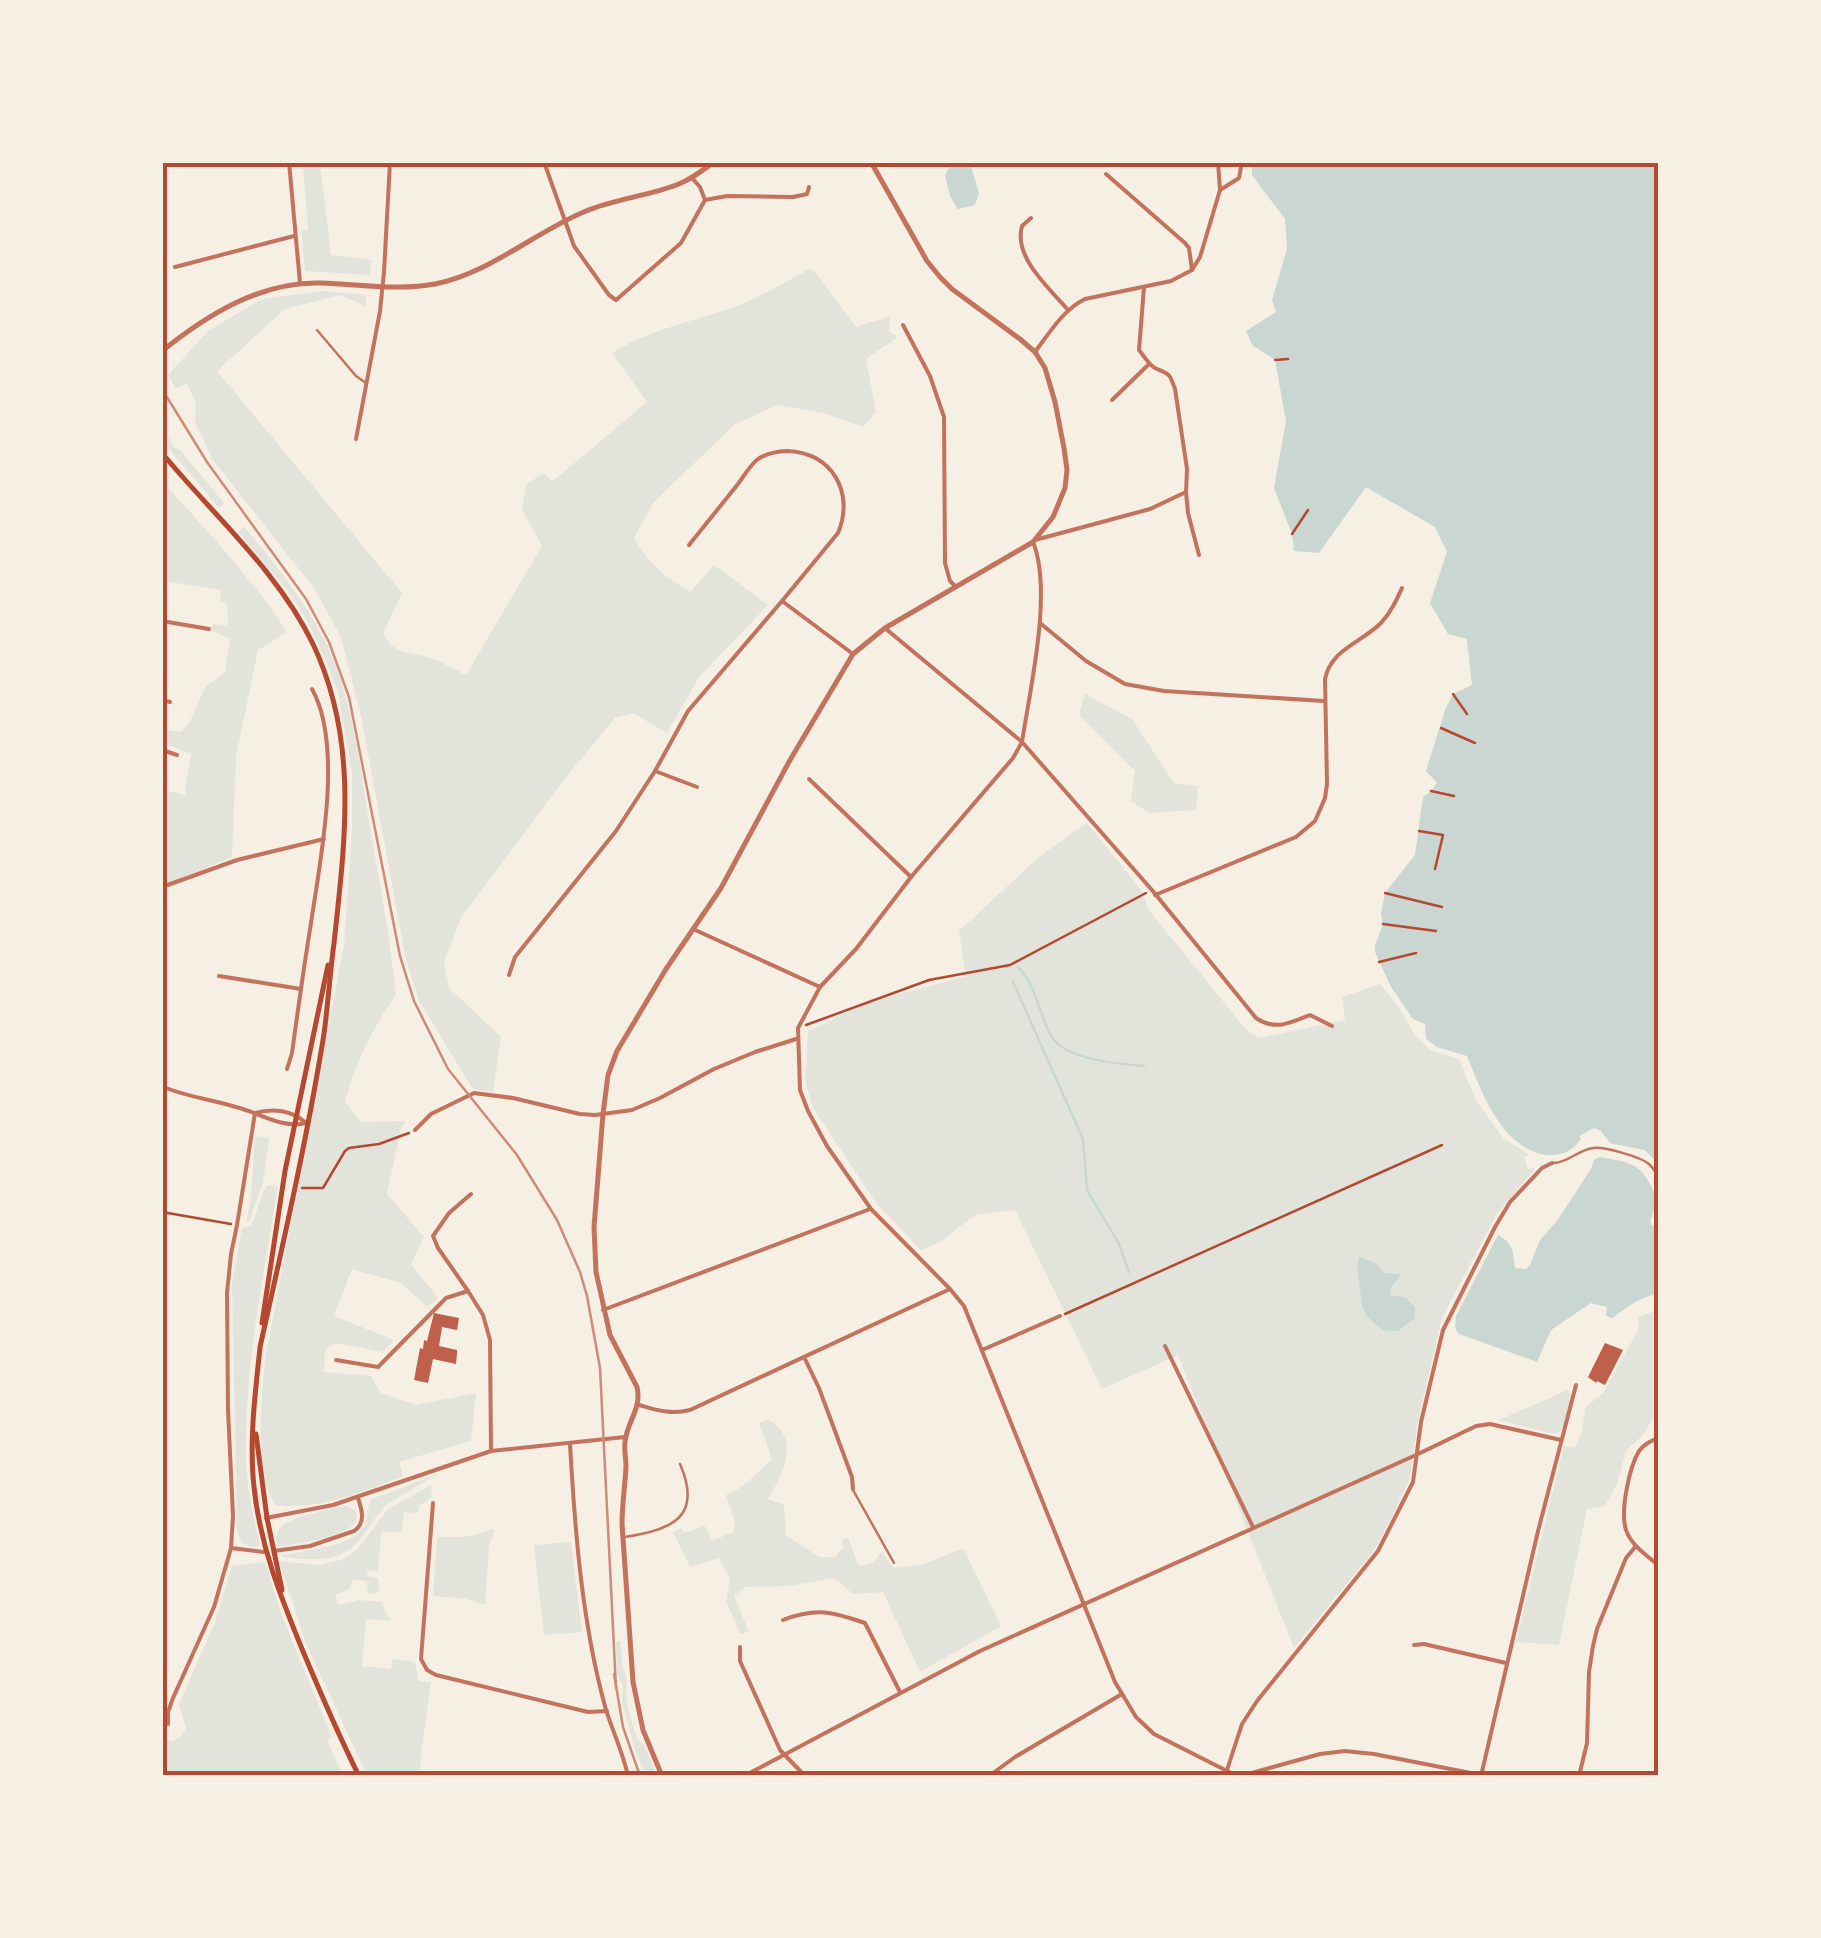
<svg xmlns="http://www.w3.org/2000/svg" width="1821" height="1938" viewBox="0 0 1821 1938" font-family="'Varela Round',sans-serif">
  <style>
    .green { fill: #e2e4dc }
    .water { fill: #c9d6d2 }
    .lines { fill: none; stroke-linecap: round; stroke-linejoin: round }
    .stream { stroke: #c9d6d2; stroke-width: 2.5 }
    .building { fill: #bf614a }
    .path { stroke: #b5482f; stroke-width: 2.5 }
    .service { stroke: #c5725c; stroke-width: 2.5 }
    .pedestrian { stroke: #c5725c; stroke-width: 2.5 }
    .minor { stroke: #c5725c; stroke-width: 4 }
    .tertiary { stroke: #c5725c; stroke-width: 5 }
    .secondary { stroke: #b5482f; stroke-width: 5 }
    .tram { stroke: #cf8b77; stroke-width: 2.5 }
    .neatline { fill: none; stroke: #b5482f; stroke-width: 4 }
  </style>
  <rect width="100%" height="100%" fill="#f6efe4"/>
  <g class="green">
    <path d="M303,163H320L331,255L372,260L369,275L305,271L301,230H308Z"/>
    <path d="M809,269L814,270L856,327L890,316L889,331L898,337L866,359L876,412L863,427L823,413L777,405L734,425L653,503L634,538C650,565 663,575 690,592L714,565L768,605L699,677L667,733L633,713L615,718L566,777L461,918L444,962L449,988L501,1037L493,1092L473,1089L419,1001L405,956L362,720L341,637L314,588L213,460L195,422L196,404L187,384L175,388L168,375L208,331L262,299L323,291L366,295V306L340,295L285,309L217,371L402,593L383,633C395,655 405,651 426,657C440,660 453,669 466,675L542,546L522,509L526,485L543,473L553,481L647,402L612,353C649,330 690,322 731,308C758,298 783,284 809,269Z"/>
    <path d="M163,426L174,447L181,451L224,503L219,508L163,442Z"/>
    <path d="M162,481C206,530 251,577 287,632L258,650L236,757L232,857L174,881L163,884V790L186,795L185,788L191,754L163,743V730L181,732L190,721L206,686L225,672L230,639L211,630L213,624L225,626L228,622L227,604L220,600L221,590L163,581Z"/>
    <path d="M244,527C275,563 306,602 327,645C352,699 360,764 369,822C379,880 390,937 396,995C371,1030 357,1060 345,1101L360,1122L406,1121L401,1128L387,1194L424,1237L411,1264L438,1298L427,1307L401,1283L352,1269L334,1316L394,1340L383,1352L335,1343L325,1350L324,1372L371,1376L381,1393L417,1405L476,1393L471,1441L399,1462L403,1476C362,1492 321,1510 276,1505C253,1476 262,1396 265,1359L344,945L352,828V774L338,692L323,654L309,624L290,594L238,532Z"/>
    <path d="M1085,694L1132,719L1174,783L1198,786L1196,810L1149,813L1131,801L1135,771L1079,715Z"/>
    <path d="M1087,823L1142,891L1148,909L1243,1026L1258,1038L1345,1020L1342,997L1380,984L1399,1007L1414,1034L1431,1051L1459,1059L1476,1100L1503,1138L1529,1155L1524,1157L1528,1169L1534,1168V1170L1496,1215L1442,1318L1418,1420L1410,1478L1391,1519L1373,1552L1294,1648L1178,1355L1102,1389L1015,1210L975,1215L938,1243L921,1250L876,1203L813,1108L805,1081L808,1031L871,1002L966,976L959,931L1040,856Z"/>
    <path d="M258,1136L268,1138L269,1141L263,1182L249,1222H246L251,1198L255,1138Z"/>
    <path d="M272,1185L278,1187C263,1277 244,1370 246,1462C247,1491 254,1518 260,1546C246,1549 239,1542 237,1529L232,1283L242,1228L251,1226L264,1190L267,1186Z"/>
    <path d="M1658,1310V1410L1643,1435L1626,1451L1617,1484L1605,1506L1587,1509L1559,1645L1516,1642L1564,1446L1575,1448L1581,1434L1586,1407L1604,1392L1639,1328L1638,1317Z"/>
    <path d="M1568,1390L1571,1396L1564,1427L1558,1433L1552,1434L1499,1420Z"/>
    <path d="M768,1419C802,1439 783,1474 768,1499L784,1505L786,1535L819,1557H835L843,1548L842,1540L848,1537L858,1565C869,1567 876,1561 881,1552L894,1568L924,1564L963,1548L1001,1626L920,1672L883,1592L853,1594L834,1578L789,1586L745,1587L734,1596L749,1632L740,1634L726,1601L730,1579L719,1558L690,1567L673,1532L681,1528L684,1533L705,1526L712,1541L733,1532L735,1522L726,1495C744,1488 758,1472 772,1459L759,1423Z"/>
    <path d="M438,1474L386,1505C376,1515 371,1526 362,1537C341,1566 312,1559 282,1557L281,1555C301,1552 352,1546 363,1528C370,1518 365,1508 372,1499Z"/>
    <path d="M431,1485L432,1497L419,1506V1513L404,1512L402,1532H381L378,1571L368,1570L367,1576L378,1578L379,1592L368,1594L367,1581L353,1579L350,1589L335,1595L338,1605L359,1600L382,1602L386,1614L392,1621L366,1619L362,1666L391,1669L392,1659L415,1662L419,1681L431,1682L421,1754L420,1775H367L306,1644L279,1561L318,1565L341,1560L358,1549L387,1510Z"/>
    <path d="M346,1506C352,1509 357,1509 357,1517C358,1536 291,1545 277,1547C276,1541 275,1537 278,1531C285,1516 330,1510 346,1506Z"/>
    <path d="M495,1529L489,1547L485,1605L466,1599L433,1596L437,1537H464Z"/>
    <path d="M571,1542L582,1632L544,1635L534,1545Z"/>
    <path d="M265,1562L282,1616L332,1737L327,1741L343,1775H163V1740C175,1743 180,1739 186,1728L179,1704L214,1625L232,1566Z"/>
    <path d="M620,1641L623,1669L626,1676L627,1706L637,1739L643,1744L657,1775H646L635,1750L622,1703L623,1686L617,1674L616,1642Z"/>
  </g>
  <g class="water">
    <path d="M948,163H970L979,193L975,205L958,209L950,196L945,175L950,166Z"/>
    <path d="M1252,163H1658V1164L1645,1150L1610,1143L1601,1131L1594,1128L1579,1136L1581,1139C1573,1151 1561,1156 1547,1155C1502,1149 1482,1093 1467,1056L1437,1047L1426,1039L1425,1024L1413,1019L1391,987L1375,952V946L1383,924L1381,914L1385,893L1415,855L1423,797L1431,791L1437,783L1426,771L1445,710L1453,694L1472,685L1467,639L1448,634L1430,603L1447,552L1435,527L1366,487L1319,553L1294,551L1292,534L1274,488L1286,421L1275,360L1252,345L1246,331L1276,312L1272,300L1287,249L1285,219L1252,175Z"/>
    <path d="M1599,1157C1637,1163 1642,1165 1658,1200L1650,1221L1652,1226L1658,1224V1294C1639,1297 1628,1307 1612,1318L1606,1316L1607,1307L1591,1303L1551,1330L1537,1362L1459,1334L1455,1328L1456,1316L1498,1235C1514,1244 1513,1251 1515,1268L1526,1269L1530,1265L1540,1240L1557,1221L1591,1169L1594,1160Z"/>
    <path d="M1359,1257L1375,1263L1384,1273L1400,1274L1399,1278L1391,1287L1390,1295L1406,1298L1415,1307V1318L1398,1331L1383,1330L1366,1316L1362,1305L1357,1266Z"/>
  </g>
  <g class="lines">
    <g class="stream">
      <path d="M1018,967C1032,981 1036,999 1043,1017C1046,1024 1048,1033 1053,1039C1070,1060 1118,1064 1144,1066"/>
      <path d="M1013,982L1083,1139L1087,1190L1118,1242L1129,1272"/>
    </g>
  </g>
  <g class="building">
    <path d="M434,1313L459,1318L457,1330L442,1327L439,1346L457,1350V1354L456,1364L433,1359L428,1383L414,1380L420,1348L423,1349L424,1340L427,1341Z"/>
    <path d="M1605,1343L1623,1350L1605,1385L1597,1381L1596,1383L1588,1377Z"/>
  </g>
  <g class="lines">
    <g class="path">
      <path d="M1275,360L1288,359"/>
      <path d="M1292,534L1308,510"/>
      <path d="M1453,694L1467,714"/>
      <path d="M1441,728L1475,743"/>
      <path d="M1431,791L1454,796"/>
      <path d="M1419,831L1443,835L1435,869"/>
      <path d="M1385,893L1442,907"/>
      <path d="M1383,924L1436,931"/>
      <path d="M1379,962L1416,953"/>
      <path d="M806,1025L929,980L1010,965L1146,893"/>
      <path d="M302,1188H323L345,1151L349,1148L379,1144L409,1133"/>
      <path d="M162,1212L231,1224"/>
      <path d="M1065,1314L1442,1145"/>
    </g>
    <g class="service">
      <path d="M1554,1163C1569,1162 1578,1150 1593,1148C1603,1146 1641,1157 1649,1164C1654,1169 1655,1171 1658,1178"/>
      <path d="M853,1490L894,1563"/>
    </g>
    <g class="pedestrian">
      <path d="M317,330L356,376L366,383"/>
      <path d="M625,1537C672,1530 703,1517 680,1464"/>
    </g>
    <g class="minor">
      <path d="M289,162L300,283"/>
      <path d="M544,162L574,246L609,295L616,300L681,243L705,200L700,187L692,178"/>
      <path d="M1106,174L1185,243L1189,248L1192,270"/>
      <path d="M1220,190L1239,178L1242,162"/>
      <path d="M705,200L727,196L793,197L807,194L809,187"/>
      <path d="M1031,218L1022,226C1013,257 1049,288 1068,310"/>
      <path d="M175,267L294,236"/>
      <path d="M903,325L930,376L944,417L945,563L950,581L955,586"/>
      <path d="M1035,352C1050,332 1063,310 1085,299L1171,281L1192,270L1200,257L1220,190L1218,162"/>
      <path d="M1112,400L1149,364"/>
      <path d="M356,439L380,311L384,272L390,162"/>
      <path d="M1186,492L1188,513L1199,555"/>
      <path d="M1035,540L1150,509L1186,492L1187,469L1175,389C1169,372 1170,375 1155,368C1148,364 1144,356 1139,350L1144,287"/>
      <path d="M1033,542C1053,591 1030,689 1022,742L1152,890L1256,1018C1275,1031 1290,1023 1310,1015L1332,1026"/>
      <path d="M689,545C706,524 722,504 738,484C744,476 750,465 758,459C765,454 778,451 787,451C832,452 855,493 838,533L782,601"/>
      <path d="M162,621L209,629"/>
      <path d="M1040,623L1086,661L1125,684L1164,691L1324,701"/>
      <path d="M886,629L1022,742L1013,758L911,877L856,949L820,987L798,1028L800,1090L808,1111L827,1146L871,1209L950,1289L964,1306L1115,1682L1136,1717L1154,1734L1237,1776"/>
      <path d="M162,700L170,702"/>
      <path d="M162,750L177,755"/>
      <path d="M655,771L697,787"/>
      <path d="M809,779L911,877"/>
      <path d="M162,887L237,860L324,839"/>
      <path d="M1155,895L1296,837L1315,821L1325,798L1327,784L1325,679C1331,649 1361,643 1381,623C1391,612 1396,601 1402,588"/>
      <path d="M693,929L820,987"/>
      <path d="M509,975L515,957L616,831L655,771L688,711L782,601L853,654"/>
      <path d="M219,976L301,989"/>
      <path d="M287,1069L292,1053C298,1009 304,966 311,923C320,861 344,746 312,689"/>
      <path d="M162,1085L166,1088C189,1097 213,1100 236,1107C260,1113 282,1129 306,1123"/>
      <path d="M255,1113C273,1108 292,1110 306,1123"/>
      <path d="M415,1130L431,1114L474,1093L513,1098L580,1114L595,1115L632,1110L660,1098L714,1069L755,1052L796,1039"/>
      <path d="M468,1291L438,1248L433,1236L449,1213L471,1194"/>
      <path d="M603,1310L870,1209"/>
      <path d="M1165,1346L1253,1527"/>
      <path d="M982,1350L1060,1316"/>
      <path d="M805,1359L819,1388L852,1477L853,1489"/>
      <path d="M336,1360L378,1367L446,1298L468,1291L483,1315L490,1340L491,1451"/>
      <path d="M639,1405C657,1410 671,1415 690,1410L950,1289"/>
      <path d="M1658,1438C1651,1441 1644,1444 1639,1451C1629,1468 1620,1511 1626,1530C1631,1545 1646,1555 1658,1565"/>
      <path d="M570,1444C575,1532 582,1624 606,1710C613,1732 623,1753 628,1776"/>
      <path d="M433,1503L421,1659L427,1670L436,1675L588,1712L607,1711"/>
      <path d="M266,1518L333,1505L491,1451L625,1437"/>
      <path d="M231,1548L264,1552"/>
      <path d="M274,1551L310,1546L354,1531C366,1523 362,1510 358,1498"/>
      <path d="M783,1620C817,1607 833,1612 865,1623L900,1692"/>
      <path d="M1414,1645L1424,1644L1506,1663"/>
      <path d="M740,1647V1661L780,1750L805,1776"/>
      <path d="M168,1724V1712L173,1698L214,1607L231,1548L233,1516L228,1410L227,1293L231,1254L237,1225L255,1113"/>
      <path d="M744,1776L980,1651L1416,1455L1476,1426L1490,1424L1561,1440"/>
      <path d="M989,1776L1015,1757L1122,1694"/>
      <path d="M1225,1776L1242,1724L1257,1701L1378,1551L1413,1482L1421,1422L1443,1330L1495,1227L1510,1202L1542,1168L1552,1163"/>
      <path d="M1241,1776L1320,1754L1345,1751L1374,1754L1481,1775"/>
      <path d="M1481,1776L1538,1531L1576,1385"/>
      <path d="M1579,1776L1587,1743L1589,1672L1593,1646L1597,1629L1626,1558L1636,1546"/>
    </g>
    <g class="tertiary">
      <path d="M162,351C207,315 261,281 321,283C358,284 398,291 435,284C490,273 535,232 586,211C617,198 651,196 681,183C693,178 703,170 714,162"/>
      <path d="M662,1776L643,1730L633,1682L622,1524C622,1505 625,1486 626,1467C626,1458 624,1450 625,1442C627,1421 642,1409 637,1387L610,1335L596,1272L594,1227L603,1114L608,1075L617,1051L666,969L721,888L790,760L853,654L885,628L1033,542L1053,517L1065,488L1067,470L1064,448L1055,402L1045,368L1035,352L1020,339L952,289L940,277L927,261L871,162"/>
    </g>
    <g class="secondary">
      <path d="M162,453C213,515 278,571 313,644C359,741 345,841 334,943C330,973 328,1004 324,1034C307,1139 283,1244 260,1347"/>
      <path d="M262,1323L285,1171L328,965"/>
      <path d="M260,1348C255,1394 249,1442 254,1487C260,1545 280,1595 302,1649C320,1692 338,1734 359,1776"/>
      <path d="M256,1434L267,1518L282,1590"/>
    </g>
    <g class="tram">
      <path d="M162,389L207,462L306,599L329,642L349,697L400,956L414,1001L448,1069L517,1155L557,1220L580,1272L587,1296L600,1368L616,1688"/>
      <path d="M614,1674L623,1727L640,1776"/>
    </g>
  </g>
  <rect width="1821" height="1938" fill="none" stroke="#f6efe4" stroke-width="330"/>
  <rect x="165" y="165" width="1491" height="1608" class="neatline"/>
</svg>
